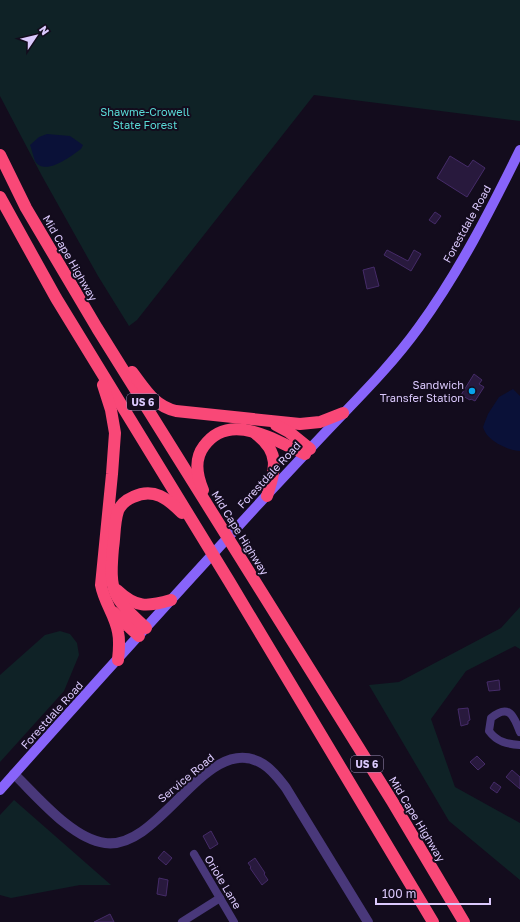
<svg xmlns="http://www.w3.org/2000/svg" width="520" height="922" viewBox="0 0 520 922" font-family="'Golos Text',sans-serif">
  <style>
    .green { fill: #0f2226 }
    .water { fill: #0a1138 }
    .building { fill: #28193d; stroke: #452b68 }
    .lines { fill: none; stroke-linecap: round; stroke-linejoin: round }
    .minor { stroke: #49387a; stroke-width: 8 }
    .tertiary { stroke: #49387a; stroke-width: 10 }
    .secondary { stroke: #8864fa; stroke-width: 10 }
    .motorway { stroke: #f94877; stroke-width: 12 }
    .poi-dot { fill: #07a3eb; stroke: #130c1d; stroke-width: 1.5 }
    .labels { text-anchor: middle; stroke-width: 4; stroke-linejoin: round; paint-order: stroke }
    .shield { fill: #130c1d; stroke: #9f90ba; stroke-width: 1 }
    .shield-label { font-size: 10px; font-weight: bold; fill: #dbc9fd }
    .park-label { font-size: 11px; fill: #59dad6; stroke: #130c1d }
    .street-label { font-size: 11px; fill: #dbc9fd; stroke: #130c1d }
    .poi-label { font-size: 11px; fill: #dbc9fd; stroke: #130c1d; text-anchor: end }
  </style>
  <rect width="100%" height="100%" fill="#130c1d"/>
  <g class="green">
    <path d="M0,0H520V121L314,95L137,320L129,326L98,276L42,176L0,96Z"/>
    <path d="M520,607V649L515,646L466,671L431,719L455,787L520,823V880L449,821L369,685L399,682L501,628Z"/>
    <path d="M60,631L70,634L77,643L79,655L64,691L0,762V675L45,635Z"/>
    <path d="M14,800L111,885H80L11,898L0,895V815Z"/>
  </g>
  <g class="water">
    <path d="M47,134L70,136L83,145L81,149C71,156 45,177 35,161C33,156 32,150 30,145L39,137Z"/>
    <path d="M513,389L520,396V451C510,451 494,443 488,436C486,434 484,430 483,427L488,414L499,397Z"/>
  </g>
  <g class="building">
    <path d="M450,156L468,167L473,160L485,168L467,197L437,178Z"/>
    <path d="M435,212L441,216L435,224L429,220Z"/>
    <path d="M387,250L408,261L414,250L421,254L411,271L384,255Z"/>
    <path d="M374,267L379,286L367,289L363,270Z"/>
    <path d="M474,374L482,380L479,384L484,387L475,401L471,399L470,400L461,395Z"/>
    <path d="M499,680L500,690L489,691L487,682Z"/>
    <path d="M468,708L470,720L468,721V724L461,726L458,709Z"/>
    <path d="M477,756L485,764L478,770L470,762Z"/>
    <path d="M512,770L520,777V789L506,777Z"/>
    <path d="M494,782L501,787L497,793L490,788Z"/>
    <path d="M211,831L218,844L210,849L203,836Z"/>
    <path d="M164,851L172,858L166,865L158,858Z"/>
    <path d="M255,858L265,873L264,874L268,880L262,885L250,868L251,867L248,863Z"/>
    <path d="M159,878L168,880L166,896L157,894Z"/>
    <path d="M110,914L114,922H94Z"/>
  </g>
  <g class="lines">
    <g class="minor">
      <path d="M520,732C514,716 509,703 491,718L489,731C497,742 507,744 520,745"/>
      <path d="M194,854L234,922"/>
      <path d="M182,922L220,898"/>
    </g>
    <path class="tertiary" d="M14,774C37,796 72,839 105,843C161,851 207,729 263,764C273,770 279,779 286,788L368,922"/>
    <path class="secondary" d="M0,790C88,691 176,594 265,497C291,469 316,442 342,415C369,387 396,359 419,327C459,272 490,211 520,150"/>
    <g class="motorway">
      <path d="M0,155L26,208L97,328L392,801L464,922"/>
      <path d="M0,197L56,298L229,581L433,922"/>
      <path d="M132,372C145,389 154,406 176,411L300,424L320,422L343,413"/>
      <path d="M103,385L111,410L115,433L112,474L101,585C104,602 115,615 118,632C120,641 119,651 118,660"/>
      <path d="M276,425L289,432L310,449"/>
      <path d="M256,434C281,453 275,470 267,496"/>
      <path d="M203,490C197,476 194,459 204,446C230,410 275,441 305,454"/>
      <path d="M117,590C136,608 147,607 171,600"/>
      <path d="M113,612L139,636"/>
      <path d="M146,628C113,597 109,594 113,548C115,536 114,523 118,511C121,504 126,500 133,497C154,487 168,499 182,513"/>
    </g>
  </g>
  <circle class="poi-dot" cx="472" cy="391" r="4"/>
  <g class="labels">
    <g class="shield">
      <rect x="127" y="394" width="32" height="16" rx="3"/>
      <rect x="351" y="756" width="32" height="16" rx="3"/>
    </g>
    <g class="shield-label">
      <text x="143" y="406">US 6</text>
      <text x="367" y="768">US 6</text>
    </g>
    <g class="park-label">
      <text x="145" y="116">Shawme-Crowell<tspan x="145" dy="13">State Forest</tspan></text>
    </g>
    <g class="street-label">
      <text transform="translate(467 224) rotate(-61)" y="4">Forestdale Road</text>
      <text transform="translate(70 258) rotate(60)" y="4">Mid Cape Highway</text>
      <text transform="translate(269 475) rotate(-47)" y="4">Forestdale Road</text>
      <text transform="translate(240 533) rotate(58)" y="4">Mid Cape Highway</text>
      <text transform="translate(52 715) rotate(-48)" y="4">Forestdale Road</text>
      <text transform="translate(186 778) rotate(-40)" y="4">Service Road</text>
      <text transform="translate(417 819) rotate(59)" y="4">Mid Cape Highway</text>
      <text transform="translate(223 882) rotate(59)" y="4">Oriole Lane</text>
    </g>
    <g class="poi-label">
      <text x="464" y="389">Sandwich<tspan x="464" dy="13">Transfer Station</tspan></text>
    </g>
  </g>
  <g transform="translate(36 36) rotate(55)" stroke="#130c1d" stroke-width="3" paint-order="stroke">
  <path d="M0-3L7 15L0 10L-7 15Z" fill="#dbc9fd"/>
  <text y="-6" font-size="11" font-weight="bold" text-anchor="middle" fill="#dbc9fd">N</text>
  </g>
  <path d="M376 898v6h114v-6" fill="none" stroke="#dbc9fd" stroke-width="2"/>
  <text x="382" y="898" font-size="12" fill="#dbc9fd" stroke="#130c1d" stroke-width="3" paint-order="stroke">100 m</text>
</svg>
